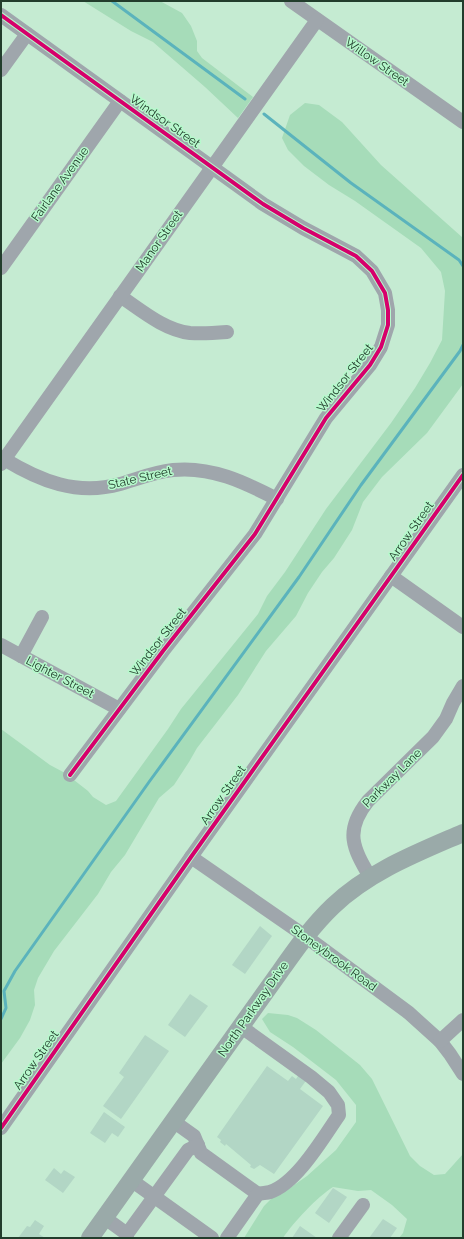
<svg xmlns="http://www.w3.org/2000/svg" width="464" height="1239" viewBox="0 0 464 1239" font-family="Raleway,sans-serif">
  <style>
    .green { fill: #a6dcb9 }
    .lines { fill: none; stroke-linecap: round; stroke-linejoin: round }
    .stream { stroke: #5bb3bc; stroke-width: 3 }
    .building { fill: #b2d6c5 }
    .minor { stroke: #9fa6ac; stroke-width: 14 }
    .major { stroke: #9aaaa9; stroke-width: 18 }
    .cycleway-casing { stroke: #b6facc; stroke-width: 6 }
    .cycleway { stroke: #d6006c; stroke-width: 4 }
    .labels { text-anchor: middle; stroke-width: 3; stroke-linejoin: round; paint-order: stroke }
    .street-label { font-size: 12px; fill: #223d2c; stroke: #b6facc }
  </style>
  <rect width="100%" height="100%" fill="#c5ebd2"/>
  <g class="green">
    <path d="M83,1H160L182,13L191,26L197,41V51L202,58L253,97L238,118L205,87L153,42L131,31Z"/>
    <path d="M305,103L319,105L342,122L381,165L463,238V384L427,433L382,477L363,502L352,530L334,558L322,572L308,593L296,616L266,651L238,695L197,748L189,762L174,785L159,798L125,855L111,872L98,894L54,951L38,978L34,990L35,1005L30,1020L20,1038L1,1064V729L50,765L65,773L88,791L93,797L106,805L116,801L168,729L181,709L258,614L267,596L285,572L326,509L391,423L415,388L430,363L442,340L445,291L441,272L421,248L355,201L329,185L304,166L288,150L282,138L290,115Z"/>
    <path d="M268,1013L288,1015L297,1018L316,1030L360,1065L372,1079L410,1156L420,1166L434,1175L445,1174L463,1154V1238H399L403,1233L407,1219L392,1205L371,1190L358,1191L333,1187C317,1197 293,1223 283,1238H244L264,1206L274,1196L287,1190L307,1176L336,1150L356,1122V1105L336,1080L293,1047L270,1032L262,1019Z"/>
  </g>
  <g class="lines">
    <g class="stream">
      <path d="M112,1L245,99"/>
      <path d="M264,114L351,183L459,260L463,266"/>
      <path d="M1,1019L6,1008L4,991L15,971L149,782L299,577L361,485L460,351L463,345"/>
    </g>
  </g>
  <g class="building">
    <path d="M260,926L272,936L245,974L232,965Z"/>
    <path d="M190,994L208,1006L185,1037L168,1025Z"/>
    <path d="M145,1035L169,1051L121,1119L103,1106L124,1077L119,1073Z"/>
    <path d="M267,1066L288,1081L292,1076L296,1079L300,1073L308,1078L300,1089L323,1106L274,1174L260,1165L254,1169L250,1167L251,1165L226,1144L225,1146L220,1142L221,1140L217,1137Z"/>
    <path d="M104,1112L125,1127L118,1137L112,1133L105,1143L90,1133Z"/>
    <path d="M54,1168L61,1174L64,1170L75,1177L63,1193L45,1180Z"/>
    <path d="M333,1188L347,1197L329,1223L315,1213Z"/>
    <path d="M383,1219L397,1228L390,1238H369Z"/>
    <path d="M35,1220L44,1226L39,1234L45,1238H18L27,1226L30,1227Z"/>
    <path d="M300,1226L317,1238H292Z"/>
  </g>
  <g class="lines">
    <g class="minor">
      <path d="M291,1L463,122"/>
      <path d="M1,15L263,204L303,228L356,256L372,271L385,293L388,310V325L381,347L370,365L326,418L255,534L163,651L70,775"/>
      <path d="M1,70L27,34"/>
      <path d="M1,268L120,101"/>
      <path d="M120,296C141,310 164,330 190,333C203,334 215,333 227,332"/>
      <path d="M4,459C40,481 77,496 120,484C137,479 154,472 173,470C211,466 244,482 277,499"/>
      <path d="M1,464L317,20"/>
      <path d="M391,576L463,627"/>
      <path d="M1,645L119,709"/>
      <path d="M21,656L42,617"/>
      <path d="M191,857L305,936L409,1013L440,1041L450,1054L463,1074"/>
      <path d="M370,877C353,848 344,831 368,801L433,737L446,719L453,703L463,686"/>
      <path d="M440,1041L463,1020"/>
      <path d="M173,1121L194,1136L201,1153L258,1194"/>
      <path d="M1,1128L191,857L463,475"/>
      <path d="M131,1180L212,1238"/>
      <path d="M105,1218L127,1234"/>
      <path d="M127,1238V1234L188,1150L198,1145"/>
      <path d="M227,1238L258,1194C262,1193 267,1193 270,1192C297,1183 323,1138 339,1115L338,1105L329,1092L311,1077L240,1026"/>
      <path d="M339,1238L363,1205"/>
    </g>
    <path class="major" d="M90,1238L279,973C296,949 312,926 333,906C370,871 417,853 463,833"/>
    <g class="cycleway-casing">
      <g id="cycleway">
        <path d="M1,15L263,204L303,228L356,256L372,271L385,293L388,310V325L381,347L370,365L326,418L255,534L163,651L70,775"/>
        <path d="M1,1128L191,857L463,475"/>
      </g>
    </g>
    <use href="#cycleway" class="cycleway"/>
  </g>
  <g class="labels">
    <g class="street-label">
      <text transform="translate(377 62) rotate(35)" y="4">Willow Street</text>
      <text transform="translate(165 121) rotate(35)" y="4">Windsor Street</text>
      <text transform="translate(60 184) rotate(-54)" y="4">Fairlane Avenue</text>
      <text transform="translate(159 241) rotate(-55)" y="4">Manor Street</text>
      <text transform="translate(345 378) rotate(-52)" y="4">Windsor Street</text>
      <text transform="translate(140 478) rotate(-13)" y="4">State Street</text>
      <text transform="translate(411 531) rotate(-55)" y="4">Arrow Street</text>
      <text transform="translate(158 642) rotate(-52)" y="4">Windsor Street</text>
      <text transform="translate(60 677) rotate(28)" y="4">Lighter Street</text>
      <text transform="translate(392 778) rotate(-45)" y="4">Parkway Lane</text>
      <text transform="translate(223 795) rotate(-55)" y="4">Arrow Street</text>
      <text transform="translate(334 958) rotate(36)" y="4">Stoneybrook Road</text>
      <text transform="translate(253 1009) rotate(-55)" y="4">North Parkway Drive</text>
      <text transform="translate(36 1060) rotate(-55)" y="4">Arrow Street</text>
    </g>
  </g>
  <rect width="464" height="1239" fill="none" stroke="#223d2c" stroke-width="4"/>
</svg>
